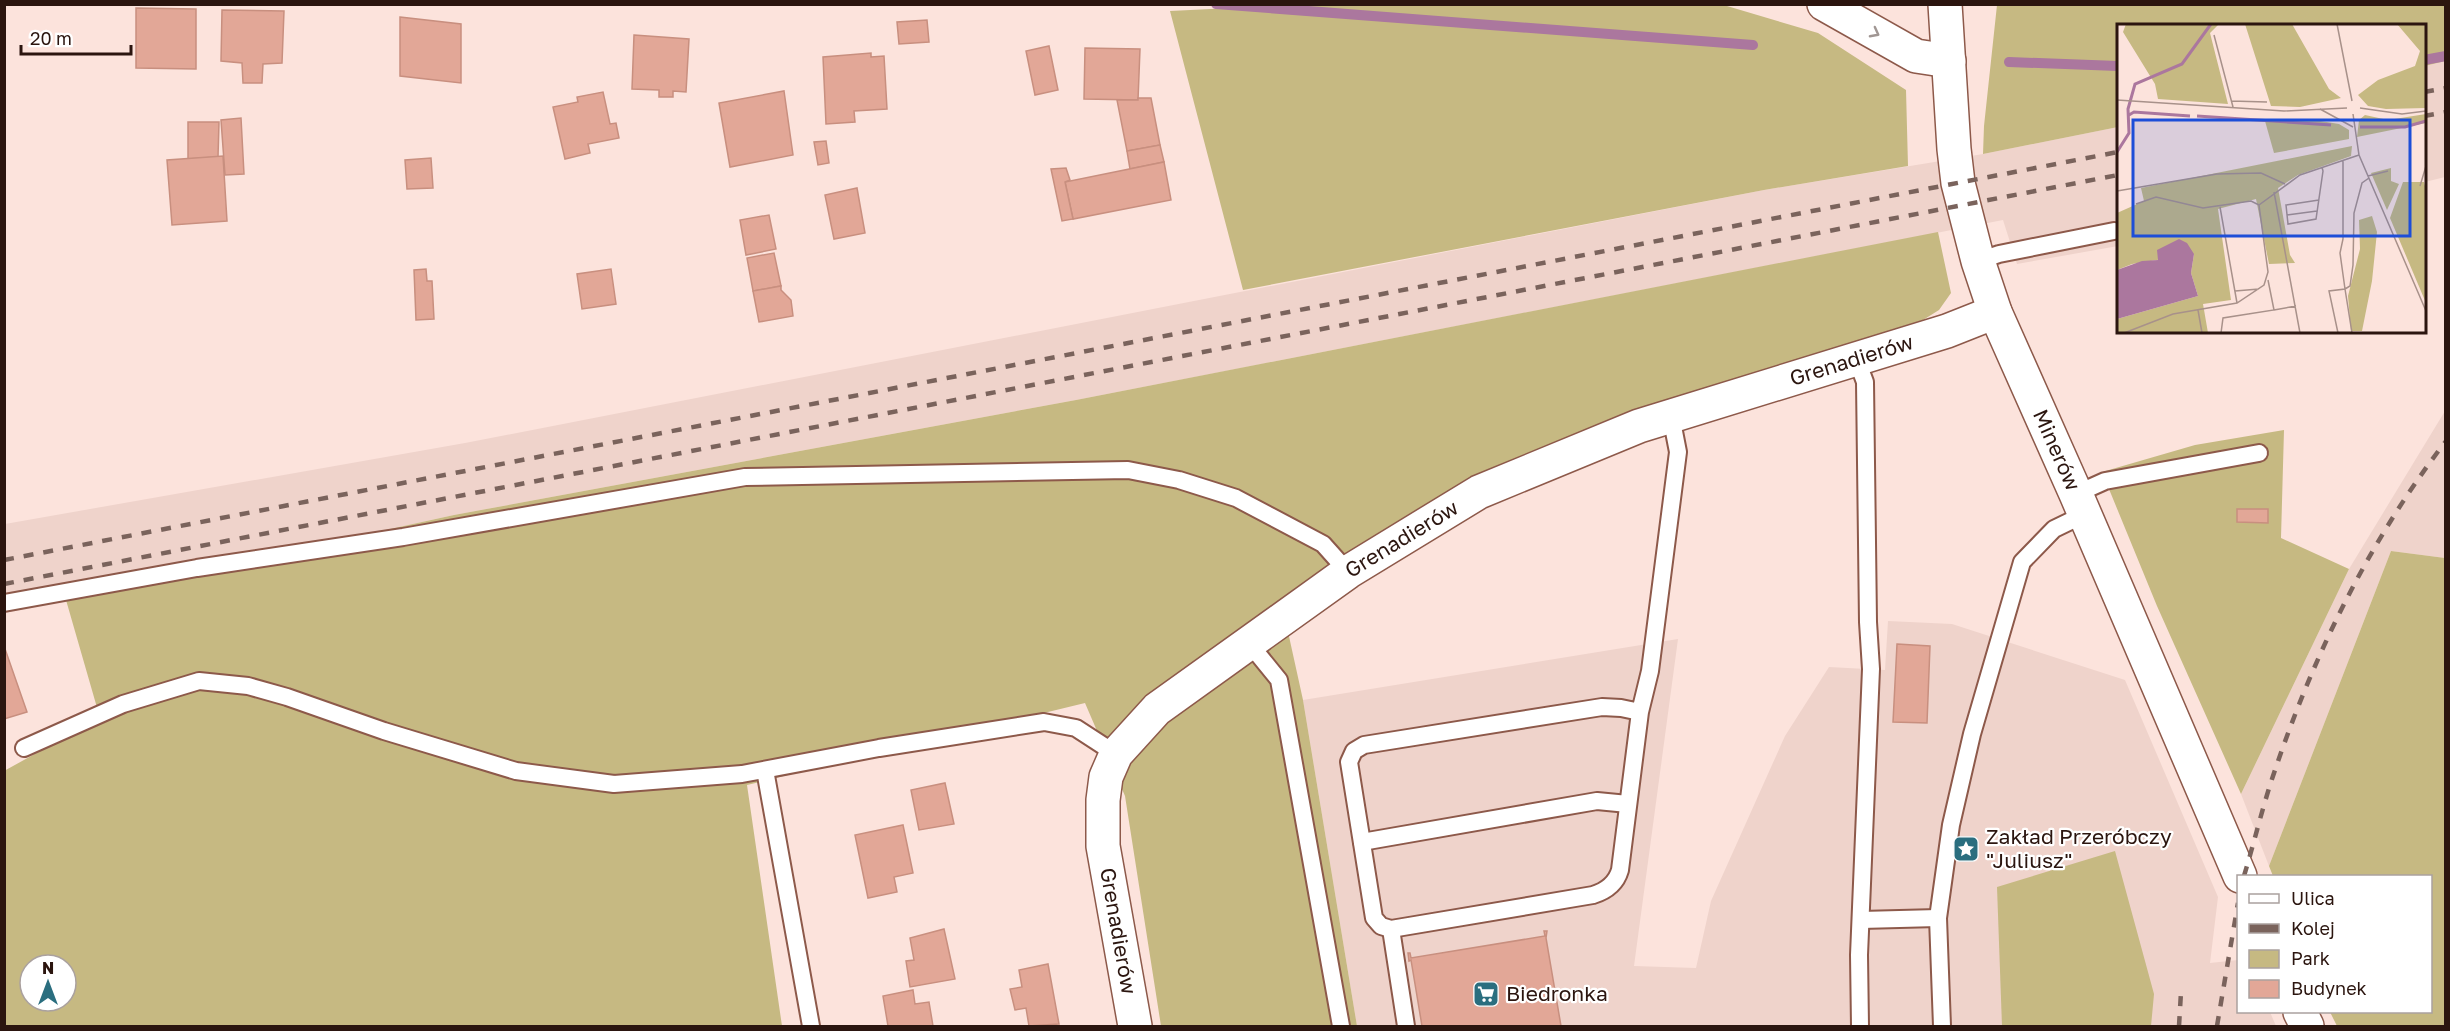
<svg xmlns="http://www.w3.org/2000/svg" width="2450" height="1031" viewBox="0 0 2450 1031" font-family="'Golos Text',sans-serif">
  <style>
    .built { fill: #efd3cb }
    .green { fill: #c6b982; fill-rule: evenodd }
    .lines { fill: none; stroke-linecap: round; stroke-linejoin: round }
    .stream { stroke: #ab779e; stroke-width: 10 }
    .building { fill: #e2a797; stroke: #c88f7f; stroke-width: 1.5 }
    .service-casing { stroke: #8d594a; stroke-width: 20 }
    .minor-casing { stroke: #8d594a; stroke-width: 36 }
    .tertiary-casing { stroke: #8d594a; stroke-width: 36 }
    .service { stroke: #fff; stroke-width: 16 }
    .minor { stroke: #fff; stroke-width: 33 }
    .tertiary { stroke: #fff; stroke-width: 33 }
    .rail { stroke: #7a635c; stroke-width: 4.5; stroke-dasharray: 10 10; stroke-linecap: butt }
    .oneway { stroke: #a09693 }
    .labels { text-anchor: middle; stroke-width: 4.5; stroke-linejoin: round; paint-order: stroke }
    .street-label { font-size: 21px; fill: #2b150f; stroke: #fff }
    .poi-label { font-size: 21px; fill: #2b150f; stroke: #fff; text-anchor: start }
    .inset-river { fill: none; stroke: #ab779e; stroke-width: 3 }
    .inset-road { fill: none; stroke: #a8918a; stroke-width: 1.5 }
    .view { fill: #1d4ed8; fill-opacity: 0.15; stroke: #1d4ed8; stroke-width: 3 }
    .inset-edge { fill: none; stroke: #2b150f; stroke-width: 3 }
  </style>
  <rect width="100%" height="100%" fill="#fce3dc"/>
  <g class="built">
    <path d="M2445,61V177L2425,182V66Z"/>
    <path d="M2118,127V246L2017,264L2003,220L1076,400L454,515L5,613V524L465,443L1764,190L1983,154Z"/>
    <path d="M2445,411V558L2391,551L2269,866L2241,794L2349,569Z"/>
    <path d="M1888,621L1952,624L2125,680L2218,897L2210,963L2238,960V1012H2270L2276,1026H1357L1303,700L1678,639L1634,966L1696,968L1711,901L1785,736L1829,667L1885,670Z"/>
  </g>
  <g class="green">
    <path d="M1293,5L1727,6L1818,33L1906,90L1908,166L1764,190L1243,290L1170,11Z"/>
    <path d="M1997,5H2445V61L2425,66L2424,26H2118V127L1983,154L1984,126Z"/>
    <path d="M1938,232L1951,293L1939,310L1923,320L1680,396L1281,600L1303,700L1357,1026H1161L1125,796L1085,703L747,785L782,1026H5L4,771L100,718L66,600L454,515L1076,400ZM30,965H66V1001H30Z"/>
    <path d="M2284,430L2281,538L2349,569L2241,794L2157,606L2102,472L2195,445Z"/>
    <path d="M2391,551L2445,558V1026H2337L2330,1012H2430V876H2273L2269,866Z"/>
    <path d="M2115,851L2154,994L2151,1026H2002L1997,887Z"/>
  </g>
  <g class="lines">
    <g class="stream">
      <path d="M1216,4L1753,45"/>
      <path d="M2424,60L2446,56"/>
      <path d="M2009,62L2118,66"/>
    </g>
  </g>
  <g class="building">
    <path d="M136,8L196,9V69L136,68Z"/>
    <path d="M222,10L284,11L282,63L263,64L262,83H243L242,63L221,61Z"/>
    <path d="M400,17L461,24V83L400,76Z"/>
    <path d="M927,20L929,42L899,44L897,22Z"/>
    <path d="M634,35L689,39L686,92L673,91V97H659V90L632,89Z"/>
    <path d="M1049,46L1058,90L1035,95L1026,51Z"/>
    <path d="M1085,48L1140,49L1138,100L1084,99Z"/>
    <path d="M871,53V57L884,56L887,109L854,111L855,122L826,124L823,57Z"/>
    <path d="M784,91L793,155L730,167L719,103Z"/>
    <path d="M603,92L610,124L616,123L619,138L588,144L590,153L565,159L553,107L578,102L577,97Z"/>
    <path d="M1138,98H1151L1160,145L1127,151L1117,100H1138Z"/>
    <path d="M241,118L244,174L225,175L221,120Z"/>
    <path d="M188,122H219L218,157L188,159Z"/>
    <path d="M826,141L829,163L818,165L814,142Z"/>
    <path d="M1160,145L1164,162L1130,169L1127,151Z"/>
    <path d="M223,156L227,221L172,225L167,160Z"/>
    <path d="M431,158L433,188L407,189L405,160Z"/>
    <path d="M1164,162L1171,200L1073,219L1065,182Z"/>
    <path d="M1066,168L1070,180L1065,182L1073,219L1062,221L1051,169Z"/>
    <path d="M857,188L865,233L834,239L825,195Z"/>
    <path d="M769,215L776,249L746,255L740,220Z"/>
    <path d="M774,253L781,286L753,291L747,258Z"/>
    <path d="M426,269L427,281H432L434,319L416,320L414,270Z"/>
    <path d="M611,269L616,304L582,309L577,274Z"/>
    <path d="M781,286V290L791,300L793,316L759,322L753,291Z"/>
    <path d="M2237,509H2268V523L2237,522Z"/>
    <path d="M1897,644L1930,646L1927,723L1893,722Z"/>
    <path d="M4,646L27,712L4,719Z"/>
    <path d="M945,783L954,824L919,830L911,790Z"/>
    <path d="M903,825L913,873L894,877L897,892L868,898L855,835Z"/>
    <path d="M944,929L955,979L910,987L906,961L914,960L910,938Z"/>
    <path d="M1544,931H1547L1546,938L1561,1026H1422L1411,960L1409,961L1408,953H1410L1411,958L1545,936Z"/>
    <path d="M1048,964L1059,1024L1029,1026L1026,1008L1015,1010L1010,989L1022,987L1019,970Z"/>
    <path d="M913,990L915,1004L929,1002L933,1026H888L883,996Z"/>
  </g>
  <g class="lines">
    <g class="service-casing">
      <g id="service">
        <path d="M1978,261L1999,254L2114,231"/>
        <path d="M1856,358L1865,382L1868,622L1871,669L1859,955L1860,1026"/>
        <path d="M2076,494L2105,481L2259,453"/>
        <path d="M4,603L197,568L403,537L745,477L1128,470L1179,480L1236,498L1323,544L1348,572"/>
        <path d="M1248,642L1279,680L1341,1026"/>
        <path d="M1640,712L1621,708L1602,707L1364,745L1354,751L1349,762L1374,918L1381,926L1391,929L1593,895C1606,891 1616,884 1620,870L1640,712L1650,671L1678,452L1671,416"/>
        <path d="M24,748L123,704L199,681L248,686L287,697L384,731L516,771L614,784L742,774L879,748L1044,722L1076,728L1116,754"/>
        <path d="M765,770L811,1026"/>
        <path d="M1362,842L1597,801L1628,804"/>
        <path d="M1861,920L1938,918"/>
        <path d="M1391,929L1406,1026"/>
        <path d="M1942,1026L1938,918L1951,825L1972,734L2022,562L2054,529L2085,514"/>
      </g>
    </g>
    <g class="minor-casing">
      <g id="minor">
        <path id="s1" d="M1945,4L1954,149L1958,183L1978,261L1995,312L2076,494L2240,876"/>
        <path d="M2300,1012L2307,1026"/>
        <path id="s2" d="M1135,1026L1103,846V800L1106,777L1116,754L1157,709L1348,572L1479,492L1639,426L1947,331L1995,312"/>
      </g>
    </g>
    <g class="tertiary-casing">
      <path id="tertiary" d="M1824,4L1916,56L1949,61"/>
    </g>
    <use href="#service" class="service"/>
    <use href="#minor" class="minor"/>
    <use href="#tertiary" class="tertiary"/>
    <g class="rail">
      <path d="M2424,92L2446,88"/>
      <path d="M2424,116L2446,112"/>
      <path d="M4,560L2118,152"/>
      <path d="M4,584L2118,175"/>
      <path d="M2244,876C2254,843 2262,809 2273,776C2313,656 2369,541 2446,441"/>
      <path d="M2179,1026L2181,992"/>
      <path d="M2217,1026L2238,903"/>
    </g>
  </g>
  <defs><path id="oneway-chevron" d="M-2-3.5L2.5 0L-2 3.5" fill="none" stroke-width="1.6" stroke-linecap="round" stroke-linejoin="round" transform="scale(1.5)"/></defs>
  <use class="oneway" href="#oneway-chevron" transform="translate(1875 33) rotate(28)"/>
  <defs>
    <g id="sight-square" transform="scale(1.35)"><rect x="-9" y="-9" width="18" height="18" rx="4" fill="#2a6e7f" stroke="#fff"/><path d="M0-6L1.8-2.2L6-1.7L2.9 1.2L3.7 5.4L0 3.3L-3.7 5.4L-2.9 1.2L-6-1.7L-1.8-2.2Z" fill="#fff"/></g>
    <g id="supermarket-square" transform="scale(1.35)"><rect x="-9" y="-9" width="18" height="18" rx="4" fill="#2a6e7f" stroke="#fff"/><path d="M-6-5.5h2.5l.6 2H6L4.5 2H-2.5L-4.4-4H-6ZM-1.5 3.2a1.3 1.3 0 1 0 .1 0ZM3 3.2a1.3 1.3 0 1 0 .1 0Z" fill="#fff"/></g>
  </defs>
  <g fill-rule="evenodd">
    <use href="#sight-square" x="1966" y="849"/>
    <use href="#supermarket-square" x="1486" y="994"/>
  </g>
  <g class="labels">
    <g class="street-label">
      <text dy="7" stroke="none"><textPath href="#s2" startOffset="1122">Grenadierów</textPath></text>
      <text dy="7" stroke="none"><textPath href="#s1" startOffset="465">Minerów</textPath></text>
      <text dy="7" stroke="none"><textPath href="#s2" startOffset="636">Grenadierów</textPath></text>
      <text transform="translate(1118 931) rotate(80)" y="7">Grenadierów</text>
    </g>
    <g class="poi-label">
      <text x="1986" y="844">Zakład Przeróbczy<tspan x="1986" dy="24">"Juliusz"</tspan></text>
      <text x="1506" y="1001">Biedronka</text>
    </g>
  </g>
  <g transform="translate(2117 24)">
    <rect width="309" height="309" fill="#fce3dc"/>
    <path d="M9,0H102L93,9L111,80L41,75L38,60L6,8ZM128,0H175L212,65L224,74L183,83L154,82ZM280,0H309V84L269,85L251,82L241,71L261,56L298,42L303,27ZM309,90V99L240,113L242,96L248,91L271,96ZM191,95L222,100L232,106V115L157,129L148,97ZM235,122L234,132L181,151L161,164L173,231L178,239L152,240L139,175L101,185L114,276L86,280L91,309H0V295L81,272L74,249L77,230L15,240L0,246V189L27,177L24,164ZM274,144V157L282,160L270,186L254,149ZM286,158H307L309,166V279L273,194ZM255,192L260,208L255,257L245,307H234L231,272L243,225L242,196Z" fill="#c6b982"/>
    <path d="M62,215L70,219L77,230L74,249L81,272L0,295V246L25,237L41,236L40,226Z" fill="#ab779e"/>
    <path class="inset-river" d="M12,91L17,88L73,92M80,92L214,101M243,103H288L309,97M0,128L12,109L11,85L18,60L65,40L94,0"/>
    <path class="inset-road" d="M220,0L235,77M97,11L116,83M0,76L167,87L230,84M114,77L150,78M243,84L285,90L309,87M203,85L236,103M236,90L242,131L309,287M251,152L271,147M303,162L309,142M0,167L100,150L144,149L168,160M157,168L183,309M202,176L169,181L171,200L199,195L206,147L205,143M19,180L39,173L86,184L134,177L142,181M103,183L120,279M170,191L200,187M118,267L142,265M81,286L85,309M157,286L179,282M7,309L56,290L120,279L147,261L151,248L142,181L183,151L242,131M104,309L106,294L157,286L151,256M221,309L212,267L228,265L223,229L226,215V136M235,309L228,265L233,262L236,241L237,189L245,159L252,154"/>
    <path class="view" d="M16,96H293V212H16Z"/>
    <rect width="309" height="309" class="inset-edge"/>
  </g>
  <rect width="2450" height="1031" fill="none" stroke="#2b150f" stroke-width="12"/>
  <rect x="2237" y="875" width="195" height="138" fill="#ffffff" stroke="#aaa19f" stroke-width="1.5"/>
  <rect x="2249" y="894" width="30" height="9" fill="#ffffff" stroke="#aaa19f" stroke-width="1.5"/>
  <text x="2291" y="905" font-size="18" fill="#2b150f">Ulica</text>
  <rect x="2249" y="924" width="30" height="9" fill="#7a635c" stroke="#aaa19f" stroke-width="1.5"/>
  <text x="2291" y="935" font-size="18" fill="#2b150f">Kolej</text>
  <rect x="2249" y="950" width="30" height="18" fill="#c6b982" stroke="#aaa19f" stroke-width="1.5"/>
  <text x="2291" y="965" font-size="18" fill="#2b150f">Park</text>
  <rect x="2249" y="980" width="30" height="18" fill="#e2a797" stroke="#aaa19f" stroke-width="1.5"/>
  <text x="2291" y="995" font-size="18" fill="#2b150f">Budynek</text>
  <g transform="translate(48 983)"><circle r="28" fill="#ffffff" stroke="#aaa19f" stroke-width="1.5"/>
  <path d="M0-4.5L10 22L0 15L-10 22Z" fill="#2a6e7f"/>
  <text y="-9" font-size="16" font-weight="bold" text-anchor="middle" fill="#2b150f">N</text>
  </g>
  <path d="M21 45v9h110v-9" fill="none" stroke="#2b150f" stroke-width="3"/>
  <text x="30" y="45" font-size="18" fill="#2b150f" stroke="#ffffff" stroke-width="4.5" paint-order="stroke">20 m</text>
</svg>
